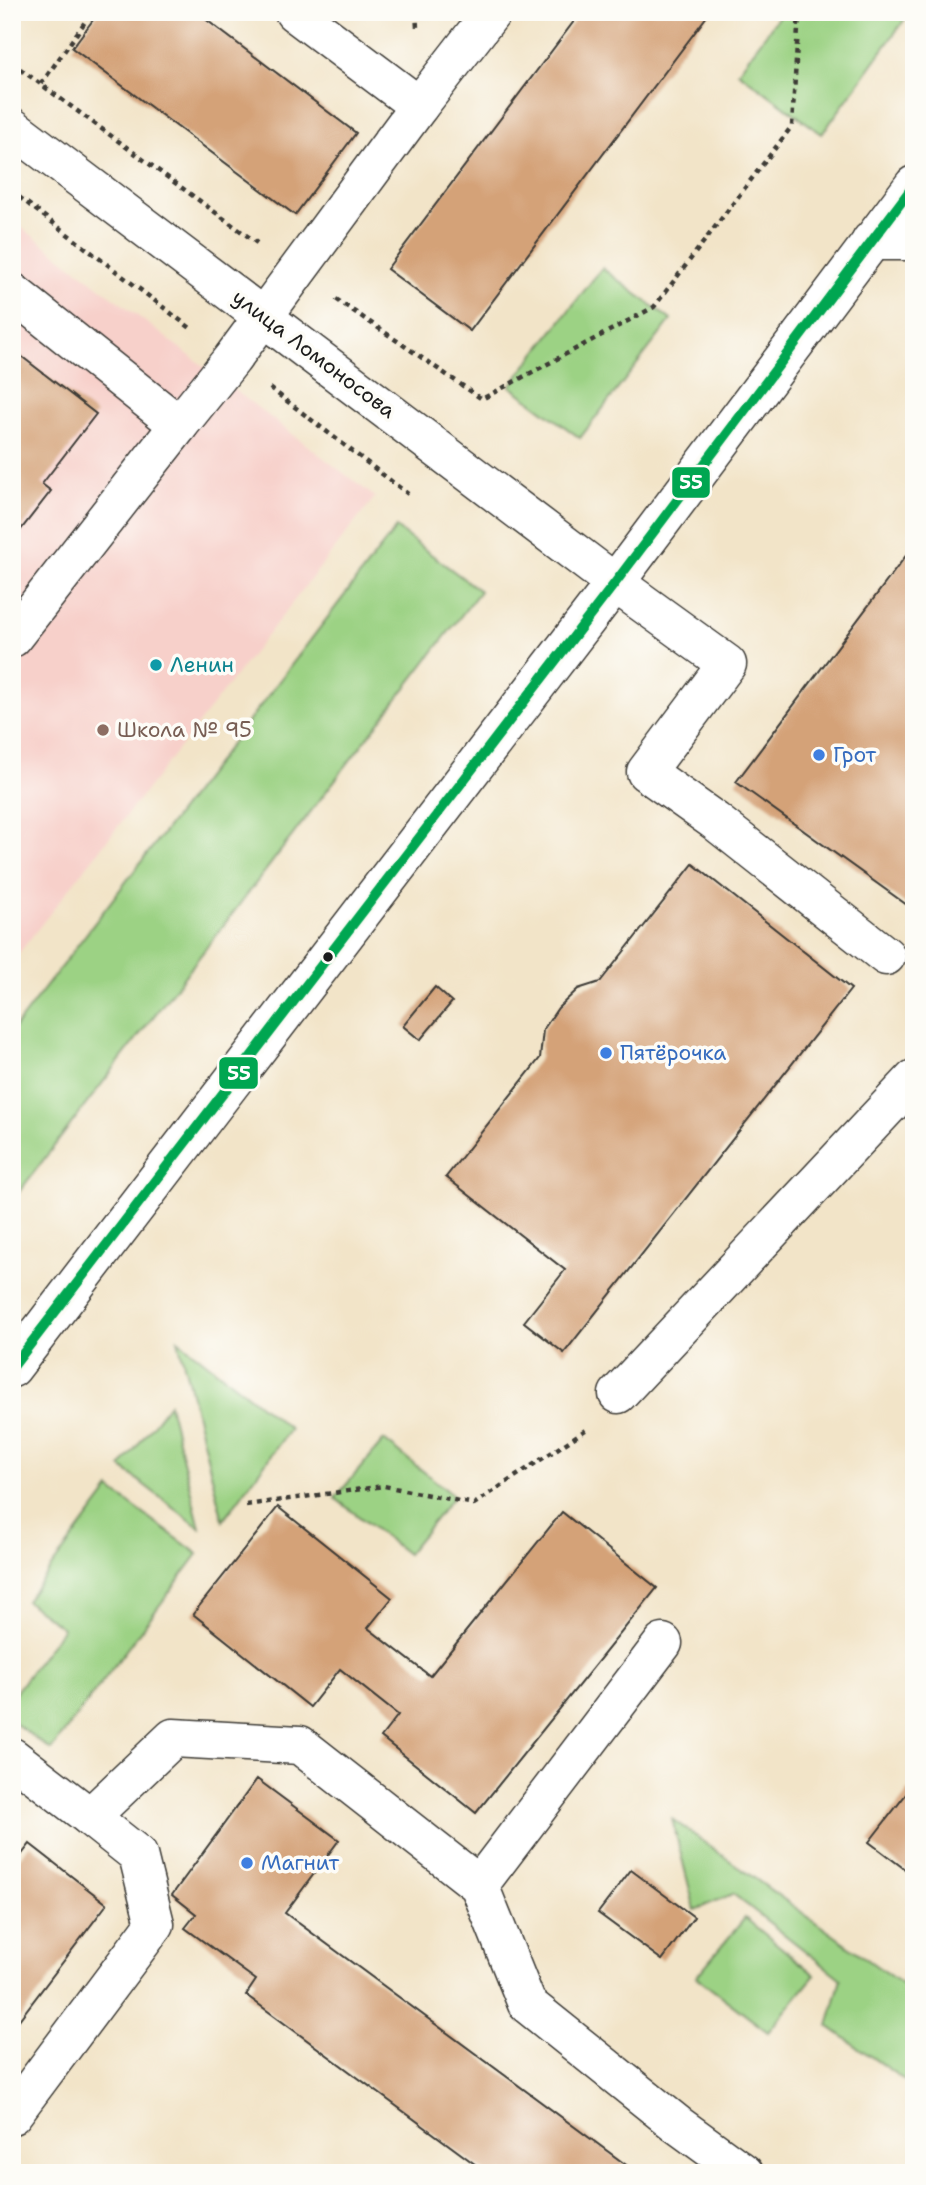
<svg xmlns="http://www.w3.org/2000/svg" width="926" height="2185" viewBox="0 0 926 2185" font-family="'Shantell Sans',sans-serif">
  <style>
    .built { fill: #f7d0ca }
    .green { fill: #9cd284; stroke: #5c7750; stroke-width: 2 }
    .building { fill: #d4a278 }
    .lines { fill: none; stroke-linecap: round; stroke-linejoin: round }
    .minor-casing { stroke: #3c3a36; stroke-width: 41 }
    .major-casing { stroke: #3c3a36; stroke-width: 41 }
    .path { stroke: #3c3a36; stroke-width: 4.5; stroke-dasharray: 5 5; stroke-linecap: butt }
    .minor { stroke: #fff; stroke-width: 38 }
    .major { stroke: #fff; stroke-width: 38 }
    .bus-1-casing { stroke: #fdfcf7; stroke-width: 16 }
    .bus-1 { stroke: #00a651; stroke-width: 10 }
    .culture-dot { fill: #0f9aa8; stroke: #fdfcf7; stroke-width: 2.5 }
    .education-dot { fill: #8d6e63; stroke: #fdfcf7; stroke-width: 2.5 }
    .shop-dot { fill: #3f7fe0; stroke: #fdfcf7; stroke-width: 2.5 }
    .bus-dot { fill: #1c1c1c; stroke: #fdfcf7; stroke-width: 2.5 }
    .labels { text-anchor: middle; stroke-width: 7; stroke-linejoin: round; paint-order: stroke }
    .street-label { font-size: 21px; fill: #1c1c1c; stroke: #fdfcf7 }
    .culture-label { font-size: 21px; fill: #0d838f; stroke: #fdfcf7; text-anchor: start }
    .education-label { font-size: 21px; fill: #785e54; stroke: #fdfcf7; text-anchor: start }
    .shop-label { font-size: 21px; fill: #366cbe; stroke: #fdfcf7; text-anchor: start }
    .line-badge { stroke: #fdfcf7; stroke-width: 2.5 }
    .badge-label { font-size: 19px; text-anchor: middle; font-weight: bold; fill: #fff }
  </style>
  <rect width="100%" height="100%" fill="#fdfcf7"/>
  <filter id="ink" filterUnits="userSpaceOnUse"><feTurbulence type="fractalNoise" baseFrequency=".0143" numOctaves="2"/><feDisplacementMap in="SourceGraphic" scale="14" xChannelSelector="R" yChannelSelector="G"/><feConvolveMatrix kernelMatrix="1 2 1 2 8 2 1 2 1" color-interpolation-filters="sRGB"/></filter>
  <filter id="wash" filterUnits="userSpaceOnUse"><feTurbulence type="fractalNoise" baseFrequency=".00686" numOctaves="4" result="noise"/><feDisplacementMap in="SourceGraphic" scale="28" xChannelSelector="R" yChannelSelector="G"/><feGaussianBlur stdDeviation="1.57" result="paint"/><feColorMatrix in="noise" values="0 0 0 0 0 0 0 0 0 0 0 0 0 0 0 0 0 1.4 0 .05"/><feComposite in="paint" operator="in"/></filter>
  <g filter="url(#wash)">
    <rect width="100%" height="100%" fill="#f2e4c8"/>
    <path class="built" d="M12,220L375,497L12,962Z"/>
    <g class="green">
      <path d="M782,12H910L822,134L738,72Z"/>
      <path d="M602,268L671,320L580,438L510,386Z"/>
      <path d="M396,528L480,591L12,1201V1031Z"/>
      <path d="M178,1340L290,1429L223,1521Z"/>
      <path d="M169,1404L200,1528L121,1467Z"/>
      <path d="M384,1440L454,1496L407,1554L335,1498Z"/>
      <path d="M110,1489L198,1554L51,1750L12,1721V1697L63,1628L26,1601Z"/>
      <path d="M672,1819L914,1993V2087L828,2026L841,1979L733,1894L695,1910Z"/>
      <path d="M745,1918L815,1975L768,2032L696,1977Z"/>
    </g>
    <g id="blocks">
      <g class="building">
        <path d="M99,12H196L356,133L295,215L72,48Z"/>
        <path d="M581,12H710L470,331L387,269Z"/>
        <path d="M12,349L96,414L42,484L51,491L12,541Z"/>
        <path d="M914,545V910L736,782Z"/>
        <path d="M693,864L851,989L564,1353L524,1322L565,1270L446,1177L540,1058L543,1030L558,1008L578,989L600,982Z"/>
        <path d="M435,987L452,1002L420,1040L403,1026Z"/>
        <path d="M278,1507L392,1598L368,1628L430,1676L562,1512L657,1588L476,1813L381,1737L398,1715L340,1669L310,1707L193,1614Z"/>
        <path d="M257,1779L339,1840L285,1913L637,2173H487L246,1995L256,1980L185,1928L196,1914L172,1895Z"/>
        <path d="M914,1784V1876L869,1842Z"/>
        <path d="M30,1844L107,1904L12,2029V1867Z"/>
        <path d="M631,1870L694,1917L662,1960L598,1913Z"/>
      </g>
    </g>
  </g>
  <g filter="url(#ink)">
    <use href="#blocks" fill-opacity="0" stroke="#3c3a36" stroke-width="2"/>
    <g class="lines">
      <g class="minor-casing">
        <g id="minor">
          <path d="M294,12L419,106"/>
          <path d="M12,127L615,583L727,664L646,772L715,821L886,956"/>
          <path d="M871,241H914"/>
          <path d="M12,292L179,425L232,359L419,106L492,12"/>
          <path d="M12,638L179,425"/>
          <path d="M618,1394L914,1079"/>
          <path d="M12,1757L90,1817L173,1738L300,1745L479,1885L527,2004L678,2125L744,2173"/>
          <path d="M479,1885L663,1643"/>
          <path d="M12,2115L155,1924L138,1855L90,1817"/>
        </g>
      </g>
      <g class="major-casing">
        <path id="major" d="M12,1368L615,583L914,185"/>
      </g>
      <g class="path">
        <path d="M416,12L417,28"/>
        <path d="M12,63L257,243"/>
        <path d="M41,84L92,12"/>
        <path d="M19,197L193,330"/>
        <path d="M336,299L482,399L654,307L792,126L799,12"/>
        <path d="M270,388L408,494"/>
        <path d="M246,1505L384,1486L474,1504L587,1429"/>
      </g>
      <use href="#minor" class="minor"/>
      <use href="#major" class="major"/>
      <g class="bus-1-casing">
        <path id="bus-1" d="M12,1368L615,583L914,185"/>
      </g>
      <use href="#bus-1" class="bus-1"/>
    </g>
  </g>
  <circle class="culture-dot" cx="156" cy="665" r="7"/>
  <circle class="education-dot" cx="103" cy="730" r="7"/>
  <g class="shop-dot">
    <circle cx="819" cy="755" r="7"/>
    <circle cx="606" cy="1053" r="7"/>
    <circle cx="247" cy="1863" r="7"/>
  </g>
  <circle class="bus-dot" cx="328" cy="957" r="6"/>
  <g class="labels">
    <g class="street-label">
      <text transform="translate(314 354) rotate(37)" y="7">улица Ломоносова</text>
    </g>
    <g class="culture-label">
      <text x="170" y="672">Ленин</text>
    </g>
    <g class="education-label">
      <text x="117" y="737">Школа № 95</text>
    </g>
    <g class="shop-label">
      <text x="833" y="762">Грот</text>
      <text x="620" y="1060">Пятёрочка</text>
      <text x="261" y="1870">Магнит</text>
    </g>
  </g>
  <g class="line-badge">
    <rect x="671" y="466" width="40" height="33" rx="7" fill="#00a651"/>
    <rect x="218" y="1056" width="41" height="34" rx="7" fill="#00a651"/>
  </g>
  <g class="badge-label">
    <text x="691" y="489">55</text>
    <text x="239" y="1080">55</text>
  </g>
  <rect width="926" height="2185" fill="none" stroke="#fdfcf7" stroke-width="42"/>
</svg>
